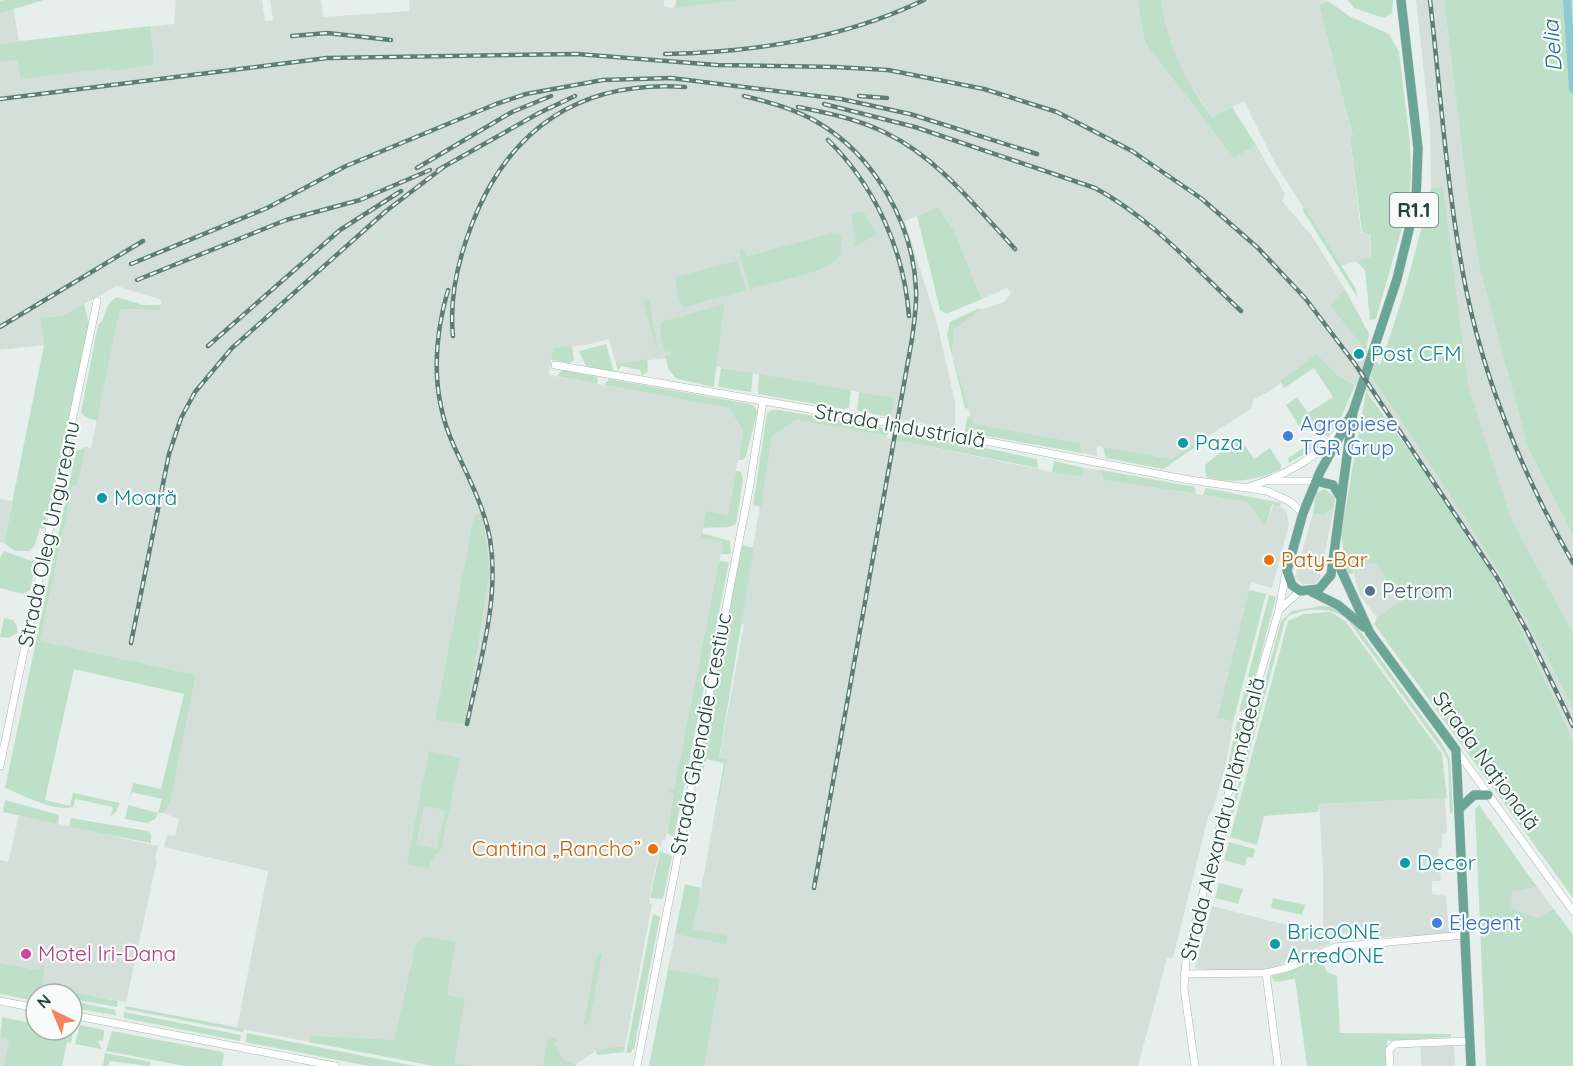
<svg xmlns="http://www.w3.org/2000/svg" width="1573" height="1066" viewBox="0 0 1573 1066" font-family="Quicksand,sans-serif">
  <style>
    .built { fill: #d4dfda }
    .green { fill: #bfe0c8; fill-rule: evenodd }
    .lines { fill: none; stroke-linecap: round; stroke-linejoin: round }
    .canal { stroke: #8ec9d4; stroke-width: 8 }
    .minor-casing { stroke: #a8b8b2; stroke-width: 8 }
    .major-casing { stroke: #c2cac8; stroke-width: 10 }
    .minor { stroke: #fff; stroke-width: 7 }
    .major { stroke: #6aa596; stroke-width: 9 }
    .rail-casing { stroke: #5f7d75; stroke-width: 4.5 }
    .rail { stroke: #f7fbf9; stroke-width: 2; stroke-dasharray: 7; stroke-linecap: butt }
    .culture-dot { fill: #0f9aa8; stroke: #f7fbf9; stroke-width: 2 }
    .shop-dot { fill: #3f7fe0; stroke: #f7fbf9; stroke-width: 2 }
    .food-dot { fill: #e8710a; stroke: #f7fbf9; stroke-width: 2 }
    .service-dot { fill: #5c6f8a; stroke: #f7fbf9; stroke-width: 2 }
    .hotel-dot { fill: #d1479c; stroke: #f7fbf9; stroke-width: 2 }
    .labels { text-anchor: middle; stroke-width: 4.5; stroke-linejoin: round; paint-order: stroke }
    .shield { fill: #f7fbf9; stroke: #637a73; stroke-width: 1.5 }
    .shield-label { font-size: 20px; font-weight: bold; fill: #24423a }
    .culture-label { font-size: 21px; fill: #0d838f; stroke: #f7fbf9; text-anchor: start }
    .shop-label { font-size: 21px; fill: #366cbe; stroke: #f7fbf9; text-anchor: start }
    .street-label { font-size: 21px; fill: #24423a; stroke: #f7fbf9 }
    .food-label { font-size: 21px; fill: #c56008; stroke: #f7fbf9; text-anchor: start }
    .service-label { font-size: 21px; fill: #4e5e75; stroke: #f7fbf9; text-anchor: start }
    .hotel-label { font-size: 21px; fill: #b23c85; stroke: #f7fbf9; text-anchor: start }
    .water-label { font-size: 22px; font-style: italic; fill: #1c6f80; stroke: #f7fbf9 }
  </style>
  <rect width="100%" height="100%" fill="#e6efeb"/>
  <g class="built">
    <path d="M176,0H262L265,21L273,20L270,0H321L323,17L410,11L409,0H664V7L674,8L677,0H1137L1145,43L1234,158L1256,145L1285,194L1282,201L1311,235L1345,289L1330,305L1380,366L1413,267L1431,189L1430,128L1416,0H1444L1467,190L1479,266L1528,448L1573,535V740L1509,603L1453,511L1370,393L1337,375L1317,354L1270,391L1253,400L1252,408L1172,459L1097,446V456L1082,453L1080,443L973,424L952,354L954,329L972,313L1004,302L1011,294L1007,288L982,299L954,231L938,207L905,221L937,323L948,371L955,402V430L890,417L893,398L667,358L616,364L609,339L586,345L553,348L549,375L729,408L743,431L728,515L706,512L702,538L723,542L674,790H670L669,793L674,794L665,840H662L650,893L649,903L652,904L625,1047L596,1051L574,1066H435L237,1028L268,871L164,847L167,835L175,836L179,819L163,813L170,802L196,675L40,641L73,485H78L86,447L91,448L120,309L160,310L162,300L117,286L64,315L40,318L44,345L0,350V4L12,1L19,41L174,24Z"/>
    <path d="M1161,0H1328L1319,5L1353,138L1350,139L1361,232L1369,235L1371,257L1340,266L1275,163L1244,101L1212,117L1179,68L1164,25Z"/>
    <path d="M796,420L887,436V438L1052,472L1083,477L1084,468L1101,470L1104,480L1247,502L1266,527L1274,502L1286,510L1289,525L1272,588L1251,582L1217,718L1233,722L1226,764L1213,809L1208,817L1173,958H1167L1138,1066H704L720,979L668,969L675,934L726,943L727,936L693,929L727,761L719,759L744,625L740,623L772,436Z"/>
    <path d="M0,499L12,501L4,543L0,542Z"/>
    <path d="M1334,507L1320,578L1315,584H1303L1295,577L1313,513L1324,515Z"/>
    <path d="M1376,563L1401,601L1377,618L1360,595L1352,567Z"/>
    <path d="M1445,798L1447,832L1442,835V848L1438,849L1441,881H1432V894L1446,896L1449,934L1364,938L1363,933L1331,934V943L1270,969L1216,971L1195,968L1212,906L1323,934V869L1319,804Z"/>
    <path d="M19,815L158,846L155,859L157,860L126,1002L42,986L44,963L38,970L0,963V860L8,862Z"/>
    <path d="M1537,887L1553,908L1538,918L1511,908V892Z"/>
    <path d="M0,1037L9,1041L4,1066H0Z"/>
    <path d="M1454,1046L1455,1066H1422L1420,1047Z"/>
  </g>
  <g class="green">
    <path d="M44,0L0,13V1L3,0Z"/>
    <path d="M677,0H737L674,8Z"/>
    <path d="M1137,0H1161C1167,45 1185,81 1212,117L1232,107L1256,145L1234,158L1145,43Z"/>
    <path d="M1348,0H1393L1392,13L1383,18L1354,8Z"/>
    <path d="M1444,0H1573V535L1528,448L1479,266L1467,190Z"/>
    <path d="M1328,1L1349,16L1389,34L1399,52L1410,143L1411,176L1409,203L1376,319L1370,320L1365,270L1356,261L1371,257L1370,235L1362,232L1350,138L1353,137L1319,5Z"/>
    <path d="M150,26L154,64L111,71L110,68L21,79L18,60L0,62V44Z"/>
    <path d="M1443,187L1468,385L1511,519L1573,634V710C1517,591 1444,485 1371,376L1375,361L1380,365C1401,307 1417,249 1431,189Z"/>
    <path d="M938,207L954,231L982,299L946,314L940,310L917,216Z"/>
    <path d="M1305,208L1356,289L1357,297L1302,209Z"/>
    <path d="M863,211L877,235L853,247L856,239L851,214Z"/>
    <path d="M832,233L835,235L840,234C843,242 842,254 835,261C824,272 768,284 750,289L739,250L743,248L746,257Z"/>
    <path d="M735,254L746,290L684,307L680,304L675,277L736,261Z"/>
    <path d="M1345,289L1369,334L1366,351L1330,305Z"/>
    <path d="M117,297L143,305H161L160,310L120,309L97,421L85,417L81,412L98,325C108,317 103,304 117,297Z"/>
    <path d="M649,299L659,358L643,301Z"/>
    <path d="M84,304L89,324L44,529L40,528L34,547L29,551H15L4,543L44,345L40,318L64,315Z"/>
    <path d="M724,304L714,387L677,379L669,370L665,356L671,354L670,351L664,352L660,330L661,322Z"/>
    <path d="M977,309H982L954,329L952,354L969,409L965,408L947,335L950,322Z"/>
    <path d="M606,344L614,372L586,366L579,351Z"/>
    <path d="M572,346L574,360L570,363L551,360L553,348Z"/>
    <path d="M1317,354L1337,375L1355,385L1339,422L1328,436L1313,433L1310,426L1302,431L1286,405L1297,397L1308,413L1333,397L1314,368L1284,388L1280,381Z"/>
    <path d="M647,359L648,371L642,376L640,370L621,366L618,371L616,364Z"/>
    <path d="M721,368L753,373L751,392L718,387Z"/>
    <path d="M562,370L597,377L598,384L557,376Z"/>
    <path d="M759,374L851,390L849,408L844,409L758,394Z"/>
    <path d="M609,379L750,404L756,408L757,413L746,456L743,460H738L743,431L729,408L604,385Z"/>
    <path d="M1366,391L1453,511L1509,603L1573,740V898L1374,624L1377,618L1400,601L1376,563L1353,567V573L1347,575L1341,534Z"/>
    <path d="M859,392L894,398L890,417L857,411Z"/>
    <path d="M772,410H779L890,429L887,436L796,420L772,436L761,507L753,505L767,413Z"/>
    <path d="M971,416L974,424L1080,443L1082,453L965,432L967,417Z"/>
    <path d="M899,430L1037,459L1038,468L896,440Z"/>
    <path d="M1239,437L1254,459L1270,448L1281,465V469C1256,481 1232,484 1206,477L1205,465Z"/>
    <path d="M1311,443H1316L1317,447L1289,463L1288,458Z"/>
    <path d="M1195,444L1194,448L1163,469L1106,458L1103,447L1172,459Z"/>
    <path d="M86,447L78,485H73L40,641L196,675L170,803L163,813H158L155,819L147,823L125,819L133,783L161,789L184,694L74,669L45,800L70,806L73,793L120,803L116,812L111,816L113,807L75,799L73,807C54,812 25,796 5,788L76,451ZM132,792L162,799L158,813L128,805Z"/>
    <path d="M1054,461L1084,468L1083,477L1052,472Z"/>
    <path d="M1101,470L1195,487L1196,494L1104,480Z"/>
    <path d="M736,471L741,472L743,480L736,524L729,527L703,528L706,511L728,515Z"/>
    <path d="M1206,488L1281,503L1280,506L1272,504L1266,527L1247,502L1203,495Z"/>
    <path d="M1325,489L1335,497L1334,507L1324,515L1313,513L1316,493Z"/>
    <path d="M477,514H482L490,571L465,724L435,720L474,517Z"/>
    <path d="M702,533L730,541L731,554H721L723,542L701,538Z"/>
    <path d="M742,545L754,548L719,758L727,760L705,868L724,763L706,759L703,772H699Z"/>
    <path d="M4,551L34,562L35,568L30,590L23,594L0,588V558Z"/>
    <path d="M719,561L729,562L674,837L667,833L674,794L669,793L670,790H674Z"/>
    <path d="M1249,590L1266,594L1233,722L1217,718Z"/>
    <path d="M1269,595L1276,597L1247,708L1239,712Z"/>
    <path d="M1321,606L1334,607L1355,624L1441,742L1450,759L1453,811L1450,814L1448,761L1443,751L1347,619C1330,607 1308,607 1288,616L1284,624L1227,836L1225,835L1281,621L1292,611Z"/>
    <path d="M1331,612L1346,622L1442,754L1447,798L1319,804L1318,812L1264,816L1257,845L1230,837L1288,621L1303,614Z"/>
    <path d="M4,618L13,620L17,626V633L8,638L0,637Z"/>
    <path d="M1238,717L1243,721L1231,766H1228Z"/>
    <path d="M429,751L460,758L441,849L430,862L429,868L407,864ZM424,806L445,810L437,849L416,845Z"/>
    <path d="M5,800L59,815L58,824L3,812Z"/>
    <path d="M1479,805L1537,887L1512,892L1511,908L1538,918L1553,908L1573,935V1066H1486L1475,809Z"/>
    <path d="M71,818L148,831L151,834V843L69,827Z"/>
    <path d="M1229,842L1255,849L1253,858L1247,857L1245,866L1224,860Z"/>
    <path d="M660,851L672,856L663,899L650,898Z"/>
    <path d="M1219,883L1243,889L1238,904L1215,898Z"/>
    <path d="M685,884L701,888L693,929L728,936L726,944L675,934Z"/>
    <path d="M1273,898L1305,905L1302,915L1271,908Z"/>
    <path d="M653,914L660,917L634,1048L630,1053H626Z"/>
    <path d="M425,936L456,942L447,995L465,999L454,1063L468,1066H435L309,1042L312,1036L394,1040L417,941Z"/>
    <path d="M599,954H602L589,1023L586,1025L584,1024L596,958Z"/>
    <path d="M1320,956L1327,972L1337,976L1340,1033L1451,1034V1037L1387,1041L1388,1066H1307L1295,979L1275,982L1271,976L1285,973Z"/>
    <path d="M45,962L42,986L61,990V994H36V1001L0,994V963L38,970Z"/>
    <path d="M668,969L720,979L704,1066H649Z"/>
    <path d="M69,991L118,1001L117,1007L72,999Z"/>
    <path d="M72,1001L115,1010L116,1015L72,1008Z"/>
    <path d="M125,1006L230,1026L244,1029L243,1032L125,1009Z"/>
    <path d="M124,1012L241,1035L240,1041L124,1018Z"/>
    <path d="M2,1017L36,1024V1030H73L71,1043L67,1042L62,1066H4L9,1041L0,1037Z"/>
    <path d="M80,1025L104,1030L103,1042L101,1040L98,1042L102,1049L75,1044Z"/>
    <path d="M112,1031L222,1052L224,1054L222,1066H185L106,1051Z"/>
    <path d="M247,1033L415,1066H369L245,1042Z"/>
    <path d="M554,1038L558,1040L554,1044L563,1059L577,1066H543L547,1040Z"/>
    <path d="M614,1047H625L624,1052L597,1055L596,1051Z"/>
    <path d="M105,1053L151,1062L150,1066L110,1061L108,1066H103Z"/>
  </g>
  <g class="lines">
    <path class="canal" d="M1567,0L1573,89"/>
    <g class="minor-casing">
      <g id="minor">
        <path d="M555,365L896,424L1184,479L1267,491L1289,501L1303,513"/>
        <path d="M1270,481H1316"/>
        <path d="M1248,487C1281,477 1317,459 1339,431"/>
        <path d="M1279,610L1300,591"/>
        <path d="M1456,750L1573,911"/>
        <path d="M0,766L97,301"/>
        <path d="M1266,973L1278,1066"/>
        <path d="M1184,974L1266,973L1290,967L1335,947L1465,935"/>
        <path d="M0,1001L36,1008"/>
        <path d="M72,1015L335,1066"/>
        <path d="M637,1066L749,490L763,402"/>
        <path d="M1195,1066L1184,988L1186,960L1248,716L1279,610L1286,572"/>
        <path d="M1390,1066L1389,1050L1395,1044L1470,1041"/>
      </g>
    </g>
    <g class="major-casing">
      <g id="major">
        <path d="M1353,412L1320,472L1303,513L1287,571L1292,585L1300,591L1319,589L1331,575L1353,412L1397,279L1416,201L1418,148L1401,0"/>
        <path d="M1316,481L1333,485L1341,498"/>
        <path d="M1336,559L1370,633L1456,750L1471,1066"/>
        <path d="M1312,592L1338,605L1364,627"/>
        <path d="M1460,808L1474,795H1488"/>
      </g>
    </g>
    <use href="#minor" class="minor"/>
    <use href="#major" class="major"/>
    <g class="rail-casing">
      <g id="rail">
        <path d="M1430,0C1441,96 1447,194 1466,289C1486,386 1524,477 1573,563"/>
        <path d="M292,36L327,33L391,40"/>
        <path d="M665,54C754,52 843,39 924,0"/>
        <path d="M744,96C769,102 795,109 817,122C874,155 913,223 916,289C917,306 914,322 912,339L814,888"/>
        <path d="M859,96L887,98"/>
        <path d="M0,99L327,58L577,54L717,65L835,67L888,70L984,89L1057,112L1132,151L1202,199L1258,248L1305,298L1355,364L1498,579L1528,633L1573,726"/>
        <path d="M824,104L915,127L1095,188C1151,218 1195,268 1241,311"/>
        <path d="M798,107C828,113 858,119 886,133C938,158 976,207 1015,249"/>
        <path d="M828,140C875,186 904,250 909,316"/>
        <path d="M417,168L512,112L551,96"/>
        <path d="M438,170L539,113L575,96"/>
        <path d="M131,264L267,208L346,166L496,104L526,94L603,80L671,78L841,99L910,114L1037,154"/>
        <path d="M137,280L286,220L360,200L430,170"/>
        <path d="M448,290C433,342 431,396 454,446C468,477 484,506 490,539C500,600 479,664 467,724"/>
        <path d="M0,327L143,241"/>
        <path d="M453,336C449,298 458,260 472,224C509,128 581,80 685,87"/>
        <path d="M208,346L340,230L401,191"/>
        <path d="M131,643L169,454L181,418L195,392L232,348L386,211L445,166"/>
      </g>
    </g>
    <use href="#rail" class="rail"/>
  </g>
  <g class="culture-dot">
    <circle cx="1359" cy="354" r="6"/>
    <circle cx="1183" cy="443" r="6"/>
    <circle cx="102" cy="498" r="6"/>
    <circle cx="1405" cy="863" r="6"/>
    <circle cx="1275" cy="944" r="6"/>
  </g>
  <g class="shop-dot">
    <circle cx="1288" cy="436" r="6"/>
    <circle cx="1437" cy="923" r="6"/>
  </g>
  <g class="food-dot">
    <circle cx="1269" cy="560" r="6"/>
    <circle cx="653" cy="849" r="6"/>
  </g>
  <circle class="service-dot" cx="1370" cy="591" r="6"/>
  <circle class="hotel-dot" cx="26" cy="954" r="6"/>
  <g class="labels">
    <rect class="shield" x="1390" y="193" width="48" height="34" rx="4.5"/>
    <g class="shield-label">
      <text x="1414" y="217">R1.1</text>
    </g>
    <g class="culture-label">
      <text x="1371" y="361">Post CFM</text>
      <text x="1195" y="450">Paza</text>
      <text x="114" y="505">Moară</text>
      <text x="1417" y="870">Decor</text>
      <text x="1287" y="939">BricoONE<tspan x="1287" dy="24">ArredONE</tspan></text>
    </g>
    <g class="shop-label">
      <text x="1300" y="431">Agropiese<tspan x="1300" dy="24">TGR Grup</tspan></text>
      <text x="1449" y="930">Elegent</text>
    </g>
    <g class="street-label">
      <text transform="translate(900 426) rotate(10)" y="7">Strada Industrială</text>
      <text transform="translate(49 534) rotate(-78)" y="7">Strada Oleg Ungureanu</text>
      <text transform="translate(701 734) rotate(-79)" y="7">Strada Ghenadie Crestiuc</text>
      <text transform="translate(1486 761) rotate(54)" y="7">Strada Națională</text>
      <text transform="translate(1223 819) rotate(-76)" y="7">Strada Alexandru Plămădeală</text>
    </g>
    <g class="food-label">
      <text x="1281" y="567">Paty-Bar</text>
      <text x="641" y="856" text-anchor="end">Cantina „Rancho”</text>
    </g>
    <g class="service-label">
      <text x="1382" y="598">Petrom</text>
    </g>
    <g class="hotel-label">
      <text x="38" y="961">Motel Iri-Dana</text>
    </g>
    <g class="water-label">
      <text transform="translate(1552 46) rotate(-94)" y="8">Delia</text>
    </g>
  </g>
  <g transform="translate(54 1012) rotate(317)"><circle r="28" fill="#f7fbf9" stroke="#a3b1ad" stroke-width="1.5"/>
  <path d="M0-4.5L10 22L0 15L-10 22Z" fill="#f4845f"/>
  <text y="-9" font-size="16" font-weight="bold" text-anchor="middle" fill="#24423a">N</text>
  </g>
</svg>
